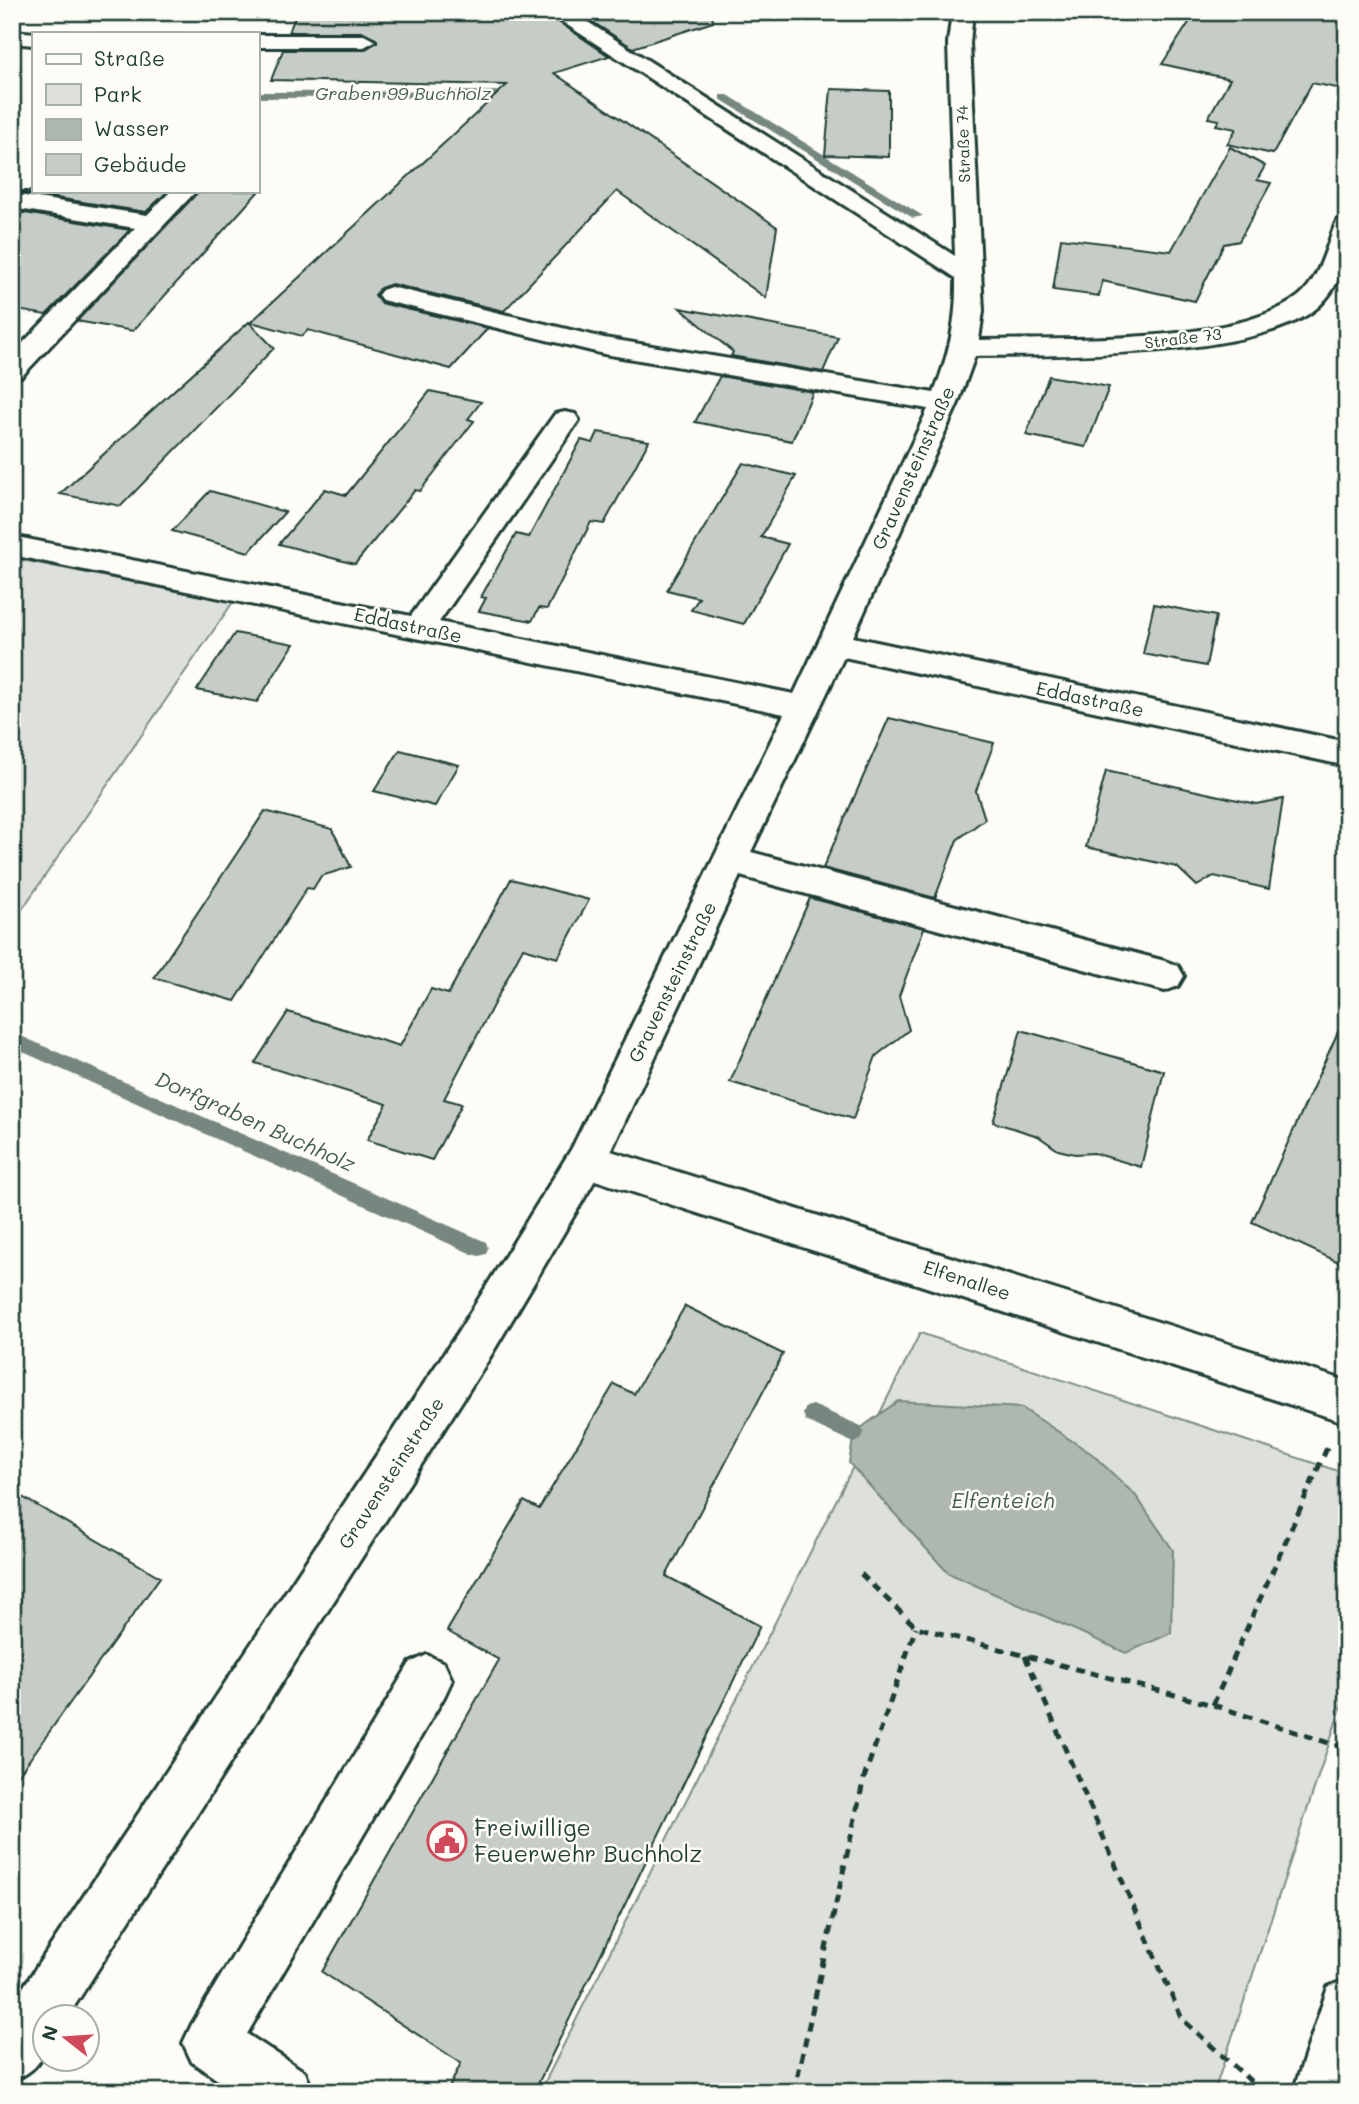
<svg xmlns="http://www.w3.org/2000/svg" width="1359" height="2104" viewBox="0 0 1359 2104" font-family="Mali,sans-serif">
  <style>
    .green { fill: #dde0db; stroke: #7e8e88; stroke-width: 2 }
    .water { fill: #aeb8b1; stroke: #75877f; stroke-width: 2 }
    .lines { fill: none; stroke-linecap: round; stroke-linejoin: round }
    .stream { fill: #75877f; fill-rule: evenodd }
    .building { fill: #c6cdc7; stroke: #1f3d34; stroke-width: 2 }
    .minor-casing { stroke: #1f3d34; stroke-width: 6 }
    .path { stroke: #1f3d34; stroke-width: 5; stroke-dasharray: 9 7; stroke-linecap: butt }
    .minor { fill: #fdfcf7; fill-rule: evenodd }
    .labels { text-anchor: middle; stroke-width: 5; stroke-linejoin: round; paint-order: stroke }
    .far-street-label { font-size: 16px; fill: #1f3d34; stroke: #fdfcf7 }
    .far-water-label { font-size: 18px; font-style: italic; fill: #435c53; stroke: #fdfcf7 }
    .street-label { font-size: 19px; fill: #1f3d34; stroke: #fdfcf7 }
    .water-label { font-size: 21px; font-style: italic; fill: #435c53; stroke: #fdfcf7 }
    .near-poi-label { font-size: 23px; fill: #1f3d34; stroke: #fdfcf7; text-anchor: start }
  </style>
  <rect width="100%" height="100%" fill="#fdfcf7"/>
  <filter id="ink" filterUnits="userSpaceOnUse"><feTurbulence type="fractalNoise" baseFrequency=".0143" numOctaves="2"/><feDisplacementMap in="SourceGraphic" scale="14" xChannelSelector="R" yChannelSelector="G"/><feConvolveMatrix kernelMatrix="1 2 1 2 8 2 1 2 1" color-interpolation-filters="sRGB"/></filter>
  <g filter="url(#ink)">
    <g class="green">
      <path d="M12,558L233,602L12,924Z"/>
      <path d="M920,1333L1347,1474V1689L1214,2092H540Z"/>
    </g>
    <path class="water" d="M898,1401L1022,1408L1092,1454L1136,1496L1173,1550L1171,1633L1126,1653L948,1573L849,1463L854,1433Z"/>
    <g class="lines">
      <g class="stream">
        <path d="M257,92L521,91L526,94L521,97L257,98Z"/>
        <path d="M720,95H728L923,216L913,218L720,99Z"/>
        <path d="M12,101L21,103L22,105L12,107Z"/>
        <path d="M12,1032L486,1242L488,1248L486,1254L479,1256L472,1254L12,1047Z"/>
        <path d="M813,1405L861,1426L864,1433L861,1440L854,1443L806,1421L803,1414L806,1407Z"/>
      </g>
    </g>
    <g class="building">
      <path d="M297,12H544L609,56L554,73L777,227L766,298L617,191L504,311L392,284L380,288L375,295L381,303L488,328L451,369L308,330L302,336L251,322L507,85L271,80L283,50H364L377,42L364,32H289Z"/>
      <path d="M577,12H712L713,22L633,48Z"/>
      <path d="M1196,12H1347V90L1312,83L1273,154L1227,144L1236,129L1216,125L1219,120L1208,118L1230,79L1162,64Z"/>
      <path d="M831,89L889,91V157L825,155Z"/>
      <path d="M1230,147L1265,166L1257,180L1271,183L1239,241L1224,244L1195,301L1102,281L1099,296L1053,290L1061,238L1171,251Z"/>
      <path d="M12,191H168L146,212Z"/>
      <path d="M199,191H259L133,331L77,321Z"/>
      <path d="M12,211L130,230L46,315L12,309Z"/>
      <path d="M680,308L838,337L823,372L731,356L733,352Z"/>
      <path d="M249,322L274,348L121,506L60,494Z"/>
      <path d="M720,376L813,392L792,441L695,422Z"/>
      <path d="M1049,376L1109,387L1086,447L1026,435Z"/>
      <path d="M430,391L481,402L468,419L474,421L420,491L415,490L355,564L279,544L325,489L346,495Z"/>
      <path d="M598,432L649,441L604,524L591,522L547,609L539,608L532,621L479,611L486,598L481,597L516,534L529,537L581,440L593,443Z"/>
      <path d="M743,463L796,476L761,537L788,544L744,624L691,610L699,598L667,590Z"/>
      <path d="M210,491L285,512L249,552L172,531Z"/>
      <path d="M1154,604L1216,616L1206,666L1143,654Z"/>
      <path d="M235,633L294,644L257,702L197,690Z"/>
      <path d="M889,718L994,743L976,791L985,819L957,840L935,898L823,868Z"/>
      <path d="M400,750L459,765L435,806L374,791Z"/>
      <path d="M1106,771L1256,804L1283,799L1269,889L1214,876L1197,886L1177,867L1086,847Z"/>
      <path d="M265,811L332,829L351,867L321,876L313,889L307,888L235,1001L154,978Z"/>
      <path d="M511,879L589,900L558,958L523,948L444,1099L462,1104L432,1160L367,1140L387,1104L255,1063L288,1012L400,1046L431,989L448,994Z"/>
      <path d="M810,898L924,928L899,996L909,1030L876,1056L853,1119L730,1082Z"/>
      <path d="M1347,1012V1266L1252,1222Z"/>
      <path d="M1021,1030L1164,1071L1141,1167L1094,1153L1075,1154L1058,1150L1038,1136L993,1122Z"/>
      <path d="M685,1306L783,1354L666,1576L760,1626L534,2092H447L461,2063L322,1972L499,1660L447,1631L524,1501L539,1509L614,1384L634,1394Z"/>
      <path d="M12,1491L160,1577L12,1784Z"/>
    </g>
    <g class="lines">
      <g class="minor-casing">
        <g id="minor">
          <path d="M547,12H572L955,256L948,43L952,12H973L970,43L983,311L979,340C1059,338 1236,346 1299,296C1319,280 1326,248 1335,225L1338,220L1347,218C1347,252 1346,280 1319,306C1261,359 1054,355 975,356L958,403L853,637L1347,742V766L844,657L751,852L1165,961L1178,966L1184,976L1178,986L1165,991L740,876L611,1151L1347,1381V1423L595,1180L487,1362L68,2016H46C46,2050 47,2066 12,2081V2004L457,1334L572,1148L784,714L12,555V536L411,616L555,414L565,412L575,414L579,420L439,622L794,694L928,409L604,354L382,300L378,295L382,290L391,287L604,338L934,393C949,354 957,321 956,278Z"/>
          <path d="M12,31L36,33H33V45L12,43Z"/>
          <path d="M257,35H364L375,41L364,47H257Z"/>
          <path d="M171,191H196L22,376L12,378V354L135,228L12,208V194L147,215Z"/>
          <path d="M427,1655L444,1663L452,1680L444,1697L247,2034L305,2072L313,2092H235L192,2062L183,2043L192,2024L410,1663Z"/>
          <path d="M1347,1979V2092H1293L1328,1987Z"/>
        </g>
      </g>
      <g class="path">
        <path d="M861,1574L916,1627L1213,1705L1347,1749"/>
        <path d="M1025,1656L1182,2019L1256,2086"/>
        <path d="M1213,1705L1327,1448"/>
        <path d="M794,2092L864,1778L916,1627"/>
      </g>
      <use href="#minor" class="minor"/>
    </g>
  </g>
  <defs>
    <g id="civic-ring" transform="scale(2.0125)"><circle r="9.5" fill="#fdfcf7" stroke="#d1495b" stroke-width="1.5"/><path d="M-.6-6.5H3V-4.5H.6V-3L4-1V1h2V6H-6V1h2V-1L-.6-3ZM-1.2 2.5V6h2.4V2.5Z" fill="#d1495b"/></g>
  </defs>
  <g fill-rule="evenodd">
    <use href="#civic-ring" x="447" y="1841"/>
  </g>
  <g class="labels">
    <g class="far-street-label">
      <text transform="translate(963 144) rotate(-92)" y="6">Straße 74</text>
      <text transform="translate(1183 338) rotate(-7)" y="6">Straße 73</text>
    </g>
    <g class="far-water-label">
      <text x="403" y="100">Graben 99 Buchholz</text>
    </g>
    <g class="street-label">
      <text transform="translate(913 468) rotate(-66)" y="7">Gravensteinstraße</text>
      <text transform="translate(408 625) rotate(12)" y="7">Eddastraße</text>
      <text transform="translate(1090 699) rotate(12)" y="7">Eddastraße</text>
      <text transform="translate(672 982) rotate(-64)" y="7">Gravensteinstraße</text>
      <text transform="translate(967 1280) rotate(18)" y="7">Elfenallee</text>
      <text transform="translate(391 1473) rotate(-57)" y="7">Gravensteinstraße</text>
    </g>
    <g class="water-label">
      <text transform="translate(255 1122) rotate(24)" y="7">Dorfgraben Buchholz</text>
      <text x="1003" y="1508">Elfenteich</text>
    </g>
    <g class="near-poi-label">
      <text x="474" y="1836">Freiwillige<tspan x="474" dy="26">Feuerwehr Buchholz</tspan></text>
    </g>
  </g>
  <rect width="1359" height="2104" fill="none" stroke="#fdfcf7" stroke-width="42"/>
  <rect x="21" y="21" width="1317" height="2062" fill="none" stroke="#1f3d34" stroke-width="2.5" filter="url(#ink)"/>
  <rect x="32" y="32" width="228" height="161" fill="#fdfcf7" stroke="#a4b0a9" stroke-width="2"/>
  <rect x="46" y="54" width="35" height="10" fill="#fdfcf7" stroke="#a4b0a9" stroke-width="2"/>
  <text x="94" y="66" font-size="21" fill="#1f3d34">Straße</text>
  <rect x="46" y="84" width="35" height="21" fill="#dde0db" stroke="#a4b0a9" stroke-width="2"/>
  <text x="94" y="102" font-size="21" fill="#1f3d34">Park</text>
  <rect x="46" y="119" width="35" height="21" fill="#aeb8b1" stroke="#a4b0a9" stroke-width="2"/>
  <text x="94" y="136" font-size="21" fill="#1f3d34">Wasser</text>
  <rect x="46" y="154" width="35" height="21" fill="#c6cdc7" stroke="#a4b0a9" stroke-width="2"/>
  <text x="94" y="172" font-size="21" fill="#1f3d34">Gebäude</text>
  <g transform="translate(66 2038) rotate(287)"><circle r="33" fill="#fdfcf7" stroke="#a4b0a9" stroke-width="2"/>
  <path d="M0-5L12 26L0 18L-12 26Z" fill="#d1495b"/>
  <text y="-10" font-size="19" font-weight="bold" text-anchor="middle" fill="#1f3d34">N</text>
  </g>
</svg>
